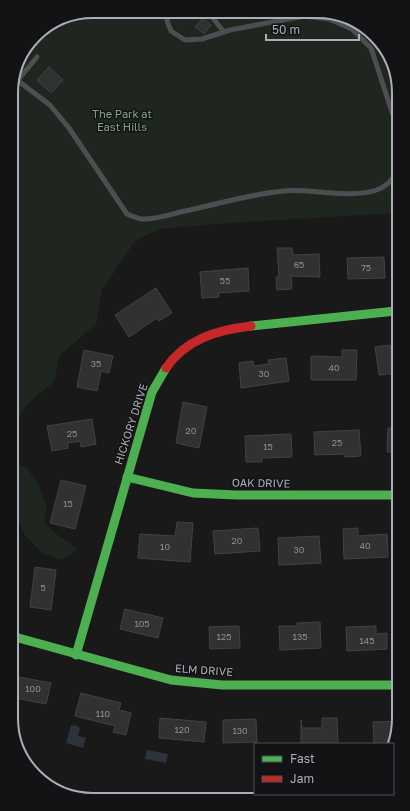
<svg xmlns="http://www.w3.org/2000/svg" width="410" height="811" viewBox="0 0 410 811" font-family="'Golos Text',sans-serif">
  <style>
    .green { fill: #1f2620 }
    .water { fill: #2c333a }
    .building { fill: #313131; stroke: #414245 }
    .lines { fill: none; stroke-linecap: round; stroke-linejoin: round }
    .lane { stroke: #4d4e52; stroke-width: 5 }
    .fast { stroke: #4caf50; stroke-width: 9 }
    .jam { stroke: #c62828; stroke-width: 9 }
    .labels { text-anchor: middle; stroke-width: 3; stroke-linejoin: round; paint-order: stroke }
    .number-label { font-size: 9px; fill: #8c8f97 }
    .park-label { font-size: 11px; fill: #83a387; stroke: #131315 }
    .street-label { font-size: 11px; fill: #abaeb9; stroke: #131315 }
    .rim { fill: none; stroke: #abaeb9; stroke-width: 2 }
  </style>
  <rect width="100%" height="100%" fill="#191919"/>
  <g class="green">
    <path d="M93,11L333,13L371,31L395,67L396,213L228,223L160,229L135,241L102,290L96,324L59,356L54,382L28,403L14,425L12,82L20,56L39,31L62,17Z"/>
    <path d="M14,462L27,468L38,484L47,509L44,521C52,535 66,538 78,550L61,560L42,553L25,535L15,515Z"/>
  </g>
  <g class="water">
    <path d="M74,724L80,728L78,736L86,738L83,748L66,743L71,725L74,726Z"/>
    <path d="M147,750L168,754L166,763L145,759Z"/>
  </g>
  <g class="building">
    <path d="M186,12H198L199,14L195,19Z"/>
    <path d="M203,18L211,25L204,34L195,27Z"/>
    <path d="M49,67L63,80L51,93L37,80Z"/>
    <path d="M277,248H292L293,255L319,254L320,277L291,276L292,289L277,290L276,277H279Z"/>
    <path d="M384,257L385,278L348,279L347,258Z"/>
    <path d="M248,268L249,291L218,293L219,297L202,298L200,272Z"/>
    <path d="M156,288L172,313L159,321L157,318L129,337L115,315Z"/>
    <path d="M390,345L391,350H396L397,373L379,375L375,347Z"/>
    <path d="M84,350L113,356L109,373L101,371L97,391L77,387Z"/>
    <path d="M342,350H357L356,380H311V356L342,357Z"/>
    <path d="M286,358L289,381L241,388L239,363L253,361L254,366L269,364L268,360Z"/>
    <path d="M183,402L207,407L199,448L176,443Z"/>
    <path d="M92,419L96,444L81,447L80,441L68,443V448L52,451L47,426Z"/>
    <path d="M388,428L397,429V452H387Z"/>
    <path d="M359,430L361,456L345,457L344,454L315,455L314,432Z"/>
    <path d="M291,434L292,457L262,458V462H246L245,436Z"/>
    <path d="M61,480L86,486L75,529L50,523Z"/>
    <path d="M177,522L193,523L190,562L138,558L140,534L175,536Z"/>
    <path d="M258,528L260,551L215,554L213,531Z"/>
    <path d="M358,528V536L387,534L388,557L344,559L343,529Z"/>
    <path d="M319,536L321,563L279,565L278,538Z"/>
    <path d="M35,567L56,570L51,610L30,607Z"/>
    <path d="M125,609L163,618L158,638L120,629Z"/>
    <path d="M320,622L321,648L280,650L279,626H297V623Z"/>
    <path d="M239,626L240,648L210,649L209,627Z"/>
    <path d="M376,626V634L387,633V649L347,651L346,627Z"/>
    <path d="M19,677L51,683L46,704L15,698Z"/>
    <path d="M81,693L121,703L119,710L131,713L126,735L113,732L115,726L75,716Z"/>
    <path d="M160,718L206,722L204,742L159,738Z"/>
    <path d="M322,718H337L338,744H301V720L302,728H322Z"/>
    <path d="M256,719L257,742L223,743V720Z"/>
    <path d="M399,721L392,743L374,744L373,722Z"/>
    <path d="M63,791L86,797V799H82Z"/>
  </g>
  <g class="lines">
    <g class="lane">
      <path d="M168,11L167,21L171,31L185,40L202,39L230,30L304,16L329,19L352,29L371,48L395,121"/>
      <path d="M208,12L224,32"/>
      <path d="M320,12L328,18"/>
      <path d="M13,77L50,105L69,128L127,214C131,216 137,218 141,219C153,220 169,215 180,212C215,205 249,194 284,191C315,187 379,208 395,174"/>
      <path d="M18,80L37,57"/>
    </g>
    <g class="fast">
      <path d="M251,326L396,311"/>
      <path d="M127,477L193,493L236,495H397"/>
      <path d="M15,637L171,680L222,685H399"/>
      <path d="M76,655L152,392L166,368"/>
    </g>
    <path class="jam" d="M166,368C186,339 217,330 251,326"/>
  </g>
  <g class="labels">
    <g class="number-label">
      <text x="299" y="268">65</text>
      <text x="366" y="271">75</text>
      <text x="225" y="284">55</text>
      <text x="96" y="367">35</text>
      <text x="334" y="371">40</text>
      <text x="264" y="377">30</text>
      <text x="191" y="434">20</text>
      <text x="72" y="437">25</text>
      <text x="337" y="446">25</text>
      <text x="268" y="450">15</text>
      <text x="68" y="507">15</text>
      <text x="237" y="544">20</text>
      <text x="365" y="549">40</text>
      <text x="165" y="550">10</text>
      <text x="299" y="553">30</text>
      <text x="43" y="591">5</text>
      <text x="142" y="627">105</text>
      <text x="224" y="640">125</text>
      <text x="300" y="640">135</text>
      <text x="367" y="644">145</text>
      <text x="33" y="692">100</text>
      <text x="103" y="717">110</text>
      <text x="182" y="733">120</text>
      <text x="240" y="734">130</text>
    </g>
    <g class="park-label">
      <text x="122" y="118">The Park at<tspan x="122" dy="13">East Hills</tspan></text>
    </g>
    <g class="street-label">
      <text transform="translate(131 424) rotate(-72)" y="4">HICKORY DRIVE</text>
      <text transform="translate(261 483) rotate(1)" y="4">OAK DRIVE</text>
      <text transform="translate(204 670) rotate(4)" y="4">ELM DRIVE</text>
    </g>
  </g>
  <path d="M0 0H410V811H0ZM93 18H317A75 75 0 0 1 392 93V718A75 75 0 0 1 317 793H93A75 75 0 0 1 18 718V93A75 75 0 0 1 93 18Z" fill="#131315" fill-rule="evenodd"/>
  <path class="rim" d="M93 18H317A75 75 0 0 1 392 93V718A75 75 0 0 1 317 793H93A75 75 0 0 1 18 718V93A75 75 0 0 1 93 18Z"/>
  <rect x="254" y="743" width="140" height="52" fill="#131315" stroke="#505157"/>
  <rect x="262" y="756" width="20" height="6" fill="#4caf50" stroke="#505157"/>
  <text x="290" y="763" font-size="12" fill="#abaeb9">Fast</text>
  <rect x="262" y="776" width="20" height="6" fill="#c62828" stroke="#505157"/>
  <text x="290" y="783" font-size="12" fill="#abaeb9">Jam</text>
  <path d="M266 34v6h93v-6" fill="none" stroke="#abaeb9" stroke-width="2"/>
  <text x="272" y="34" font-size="12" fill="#abaeb9" stroke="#131315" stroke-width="3" paint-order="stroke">50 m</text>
</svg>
